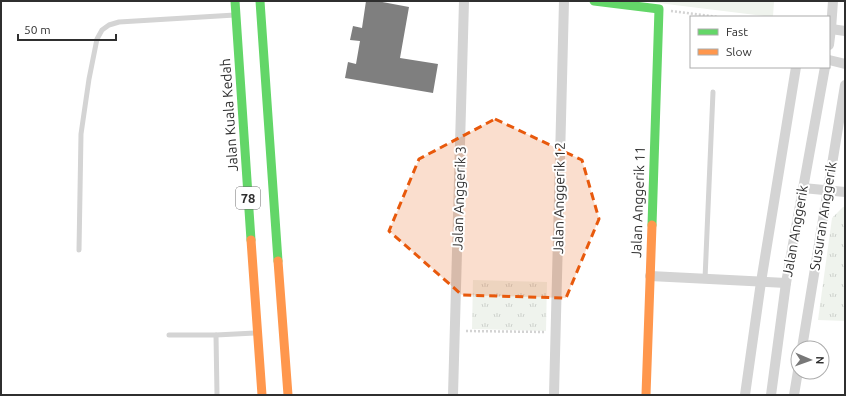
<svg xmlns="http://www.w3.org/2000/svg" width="846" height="396" viewBox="0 0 846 396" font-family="Ubuntu,sans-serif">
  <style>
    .green { fill: #eff3ed }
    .park { fill: url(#park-tufts) }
    .building { fill: #7f7f7f }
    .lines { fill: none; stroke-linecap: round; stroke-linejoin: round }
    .path { stroke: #d3d3d3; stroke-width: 2.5; stroke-dasharray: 2 2; stroke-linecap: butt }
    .lane { stroke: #d4d4d4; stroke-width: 5 }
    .street { stroke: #d4d4d4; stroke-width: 10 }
    .fast { stroke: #63d668; stroke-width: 9 }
    .slow { stroke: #ff974d; stroke-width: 9 }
    .marked { fill: #e8590c; fill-opacity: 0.2; stroke: #e8590c; stroke-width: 3; stroke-dasharray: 8 5; stroke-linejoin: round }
    .labels { text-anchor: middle; stroke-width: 4; stroke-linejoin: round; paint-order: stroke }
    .shield { fill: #fff; stroke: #6d6d6d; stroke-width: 1 }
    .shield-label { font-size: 13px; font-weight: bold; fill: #2f2f2f }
    .street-label { font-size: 14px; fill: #2f2f2f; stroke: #fff }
  </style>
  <defs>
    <pattern id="park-tufts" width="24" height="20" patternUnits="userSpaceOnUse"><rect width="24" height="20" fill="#eff3ed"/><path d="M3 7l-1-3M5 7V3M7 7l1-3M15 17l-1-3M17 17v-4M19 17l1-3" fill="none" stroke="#cdd1cc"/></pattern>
  </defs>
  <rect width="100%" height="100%" fill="#fff"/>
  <path class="green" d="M642,1H774L773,17Z"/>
  <g class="park">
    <path d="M843,207H845V321L818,320L832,218Z"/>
    <path d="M473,280L547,282L546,331L472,329Z"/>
  </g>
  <path class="building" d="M366,1H377L409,7L400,58L438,64L433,93L345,78L348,62L356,64L360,41L350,40L353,26L362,28Z"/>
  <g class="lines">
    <g class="path">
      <path d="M671,11L718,17"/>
      <path d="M466,331L545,332"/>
    </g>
    <g class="lane">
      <path d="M79,250L81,134L89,79L97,39L102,30L109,25L119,22L235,15"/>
      <path d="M705,279L713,92"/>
      <path d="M169,335H216L255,333"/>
      <path d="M216,335L217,395"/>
    </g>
    <g class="street">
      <path d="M831,29L845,31"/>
      <path d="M829,45L831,29L833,1"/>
      <path d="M829,60L845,64"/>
      <path d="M803,188L845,192"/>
      <path d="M650,276L786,283"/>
      <path d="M802,348L845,85"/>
      <path d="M453,395L464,1"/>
      <path d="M554,395L564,1"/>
      <path d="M745,395L761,282L796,67"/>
      <path d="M771,395L786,283L825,67"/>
      <path d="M794,395L798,371"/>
    </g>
    <g class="fast">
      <path d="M235,1L251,240"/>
      <path d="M260,1L278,261"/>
      <path d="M594,1L659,9L652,225"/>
    </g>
    <g class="slow">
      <path d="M251,240L262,395"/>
      <path d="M278,261L288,395"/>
      <path d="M646,395L652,225"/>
    </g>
  </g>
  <path class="marked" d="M495,119L582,160L599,219L566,298L462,295L389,231L419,159Z"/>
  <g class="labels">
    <rect class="shield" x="236" y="187" width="24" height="22" rx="3"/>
    <g class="shield-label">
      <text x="248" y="203">78</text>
    </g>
    <g class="street-label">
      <text transform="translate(229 115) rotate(-94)" y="5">Jalan Kuala Kedah</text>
      <text transform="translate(459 198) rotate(-88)" y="5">Jalan Anggerik 3</text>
      <text transform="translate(559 198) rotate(-89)" y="5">Jalan Anggerik 12</text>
      <text transform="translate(638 202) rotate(-88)" y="5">Jalan Anggerik 11</text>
      <text transform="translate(823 216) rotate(-81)" y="5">Susuran Anggerik</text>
      <text transform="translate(795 231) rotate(-80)" y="5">Jalan Anggerik</text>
    </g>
  </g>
  <rect width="846" height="396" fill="none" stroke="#2f2f2f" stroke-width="4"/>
  <rect x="690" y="16" width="140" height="52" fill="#ffffff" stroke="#acacac"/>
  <rect x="698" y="29" width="20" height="6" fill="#63d668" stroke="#acacac"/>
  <text x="726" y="36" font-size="12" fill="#2f2f2f">Fast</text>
  <rect x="698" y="49" width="20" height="6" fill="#ff974d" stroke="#acacac"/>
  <text x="726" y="56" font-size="12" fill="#2f2f2f">Slow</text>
  <g transform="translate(810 360) rotate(92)"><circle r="19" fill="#ffffff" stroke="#acacac"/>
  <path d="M0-3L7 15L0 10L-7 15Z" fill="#787878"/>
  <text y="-6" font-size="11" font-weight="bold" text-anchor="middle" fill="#2f2f2f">N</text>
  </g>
  <path d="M18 34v6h98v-6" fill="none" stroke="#2f2f2f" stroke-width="2"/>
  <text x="24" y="34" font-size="12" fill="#2f2f2f" stroke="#ffffff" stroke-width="3" paint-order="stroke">50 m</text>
</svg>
